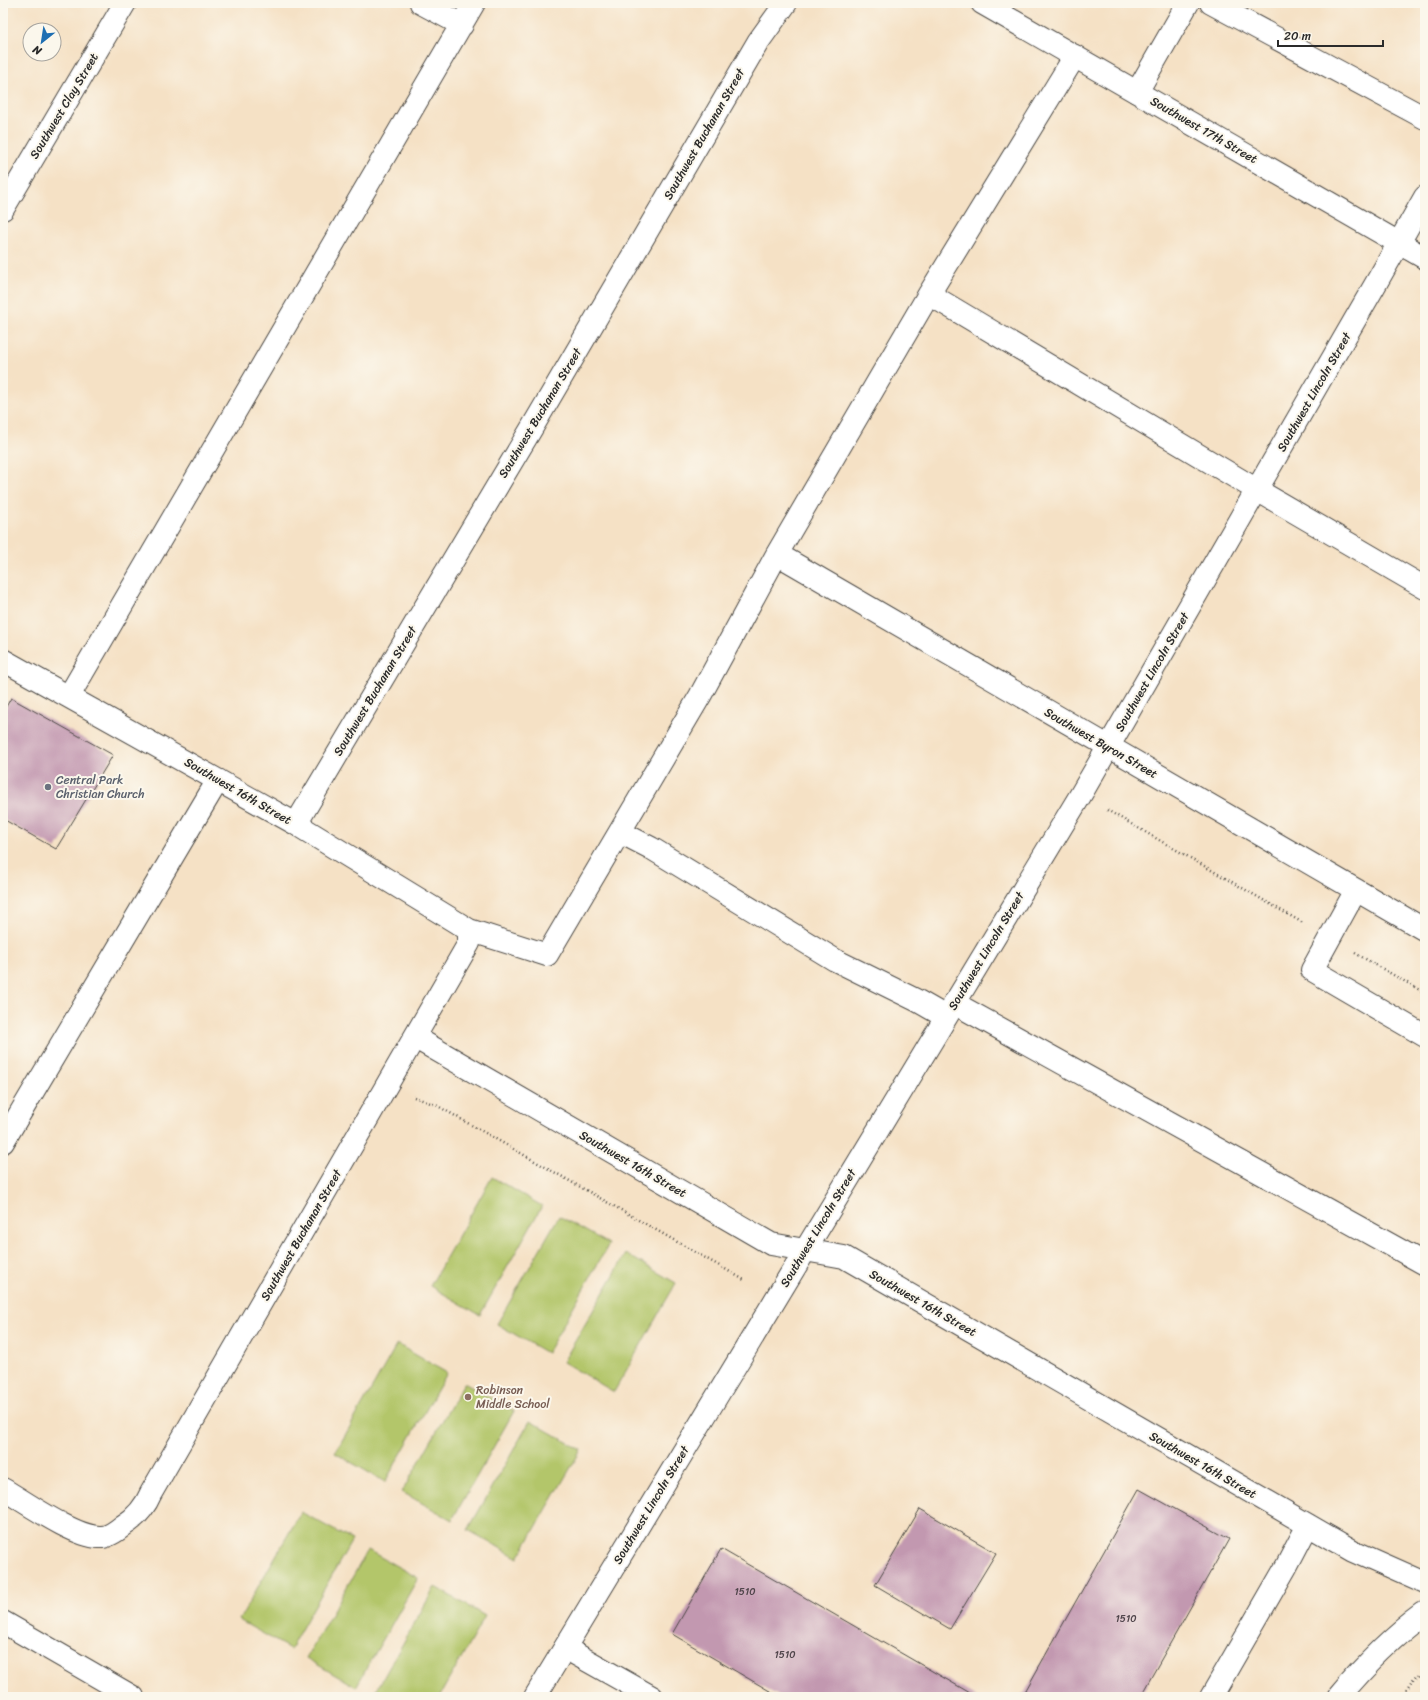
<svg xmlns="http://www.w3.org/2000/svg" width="1428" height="1700" viewBox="0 0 1428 1700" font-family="Sriracha,sans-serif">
<rect width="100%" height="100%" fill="#fbf7ec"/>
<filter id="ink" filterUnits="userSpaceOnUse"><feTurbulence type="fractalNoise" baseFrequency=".025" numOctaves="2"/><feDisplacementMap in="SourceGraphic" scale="8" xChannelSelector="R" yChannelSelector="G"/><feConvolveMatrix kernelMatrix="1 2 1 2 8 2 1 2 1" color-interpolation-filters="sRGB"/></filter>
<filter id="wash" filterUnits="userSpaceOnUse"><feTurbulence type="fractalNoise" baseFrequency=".012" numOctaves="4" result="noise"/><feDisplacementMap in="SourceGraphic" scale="16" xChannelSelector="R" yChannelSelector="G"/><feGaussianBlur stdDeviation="0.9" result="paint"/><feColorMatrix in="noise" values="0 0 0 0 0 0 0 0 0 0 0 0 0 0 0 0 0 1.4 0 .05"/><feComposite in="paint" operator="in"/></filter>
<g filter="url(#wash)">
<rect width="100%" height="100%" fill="#f5e1c5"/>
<!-- green -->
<path fill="#b3c66a" stroke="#6f784a" d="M 492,1177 L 542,1206 L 480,1315 L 430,1286 Z
M 559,1216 L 609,1244 L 547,1353 L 497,1324 Z
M 626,1254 L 676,1283 L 614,1392 L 563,1362 Z
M 397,1344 L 447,1373 L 385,1482 L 335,1453 Z
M 464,1383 L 514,1411 L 452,1520 L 402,1492 Z
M 530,1421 L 581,1450 L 518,1558 L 468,1530 Z
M 301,1512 L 352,1540 L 290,1649 L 239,1620 Z
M 368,1550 L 418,1578 L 356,1687 L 306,1658 Z
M 435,1587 L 485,1616 L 439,1697 L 375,1697 L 373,1696 Z"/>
<g id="blocks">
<!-- building -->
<path fill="#c298b0" d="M 11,698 L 113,755 L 56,849 L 3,819 L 3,712 Z
M 1139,1489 L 1229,1539 L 1140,1697 L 1022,1697 Z
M 920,1509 L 996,1553 L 950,1629 L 875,1585 Z
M 721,1549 L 977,1697 L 780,1697 L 672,1634 Z"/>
</g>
</g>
<g filter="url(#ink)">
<use href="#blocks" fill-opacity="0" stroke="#494642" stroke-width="1"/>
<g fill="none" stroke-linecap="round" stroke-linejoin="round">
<!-- minor casing -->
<g stroke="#494642" stroke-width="24">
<path id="minor" d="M 421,3 L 462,25
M 1211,3 L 1425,118
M 1137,92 L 1188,3
M 3,209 L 125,3
M 929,294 L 1257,490 L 1425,588
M 777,554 L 1425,930
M 3,660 L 296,824 L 469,930 L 547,955 L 700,696 L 777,554 L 929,294 L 1075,56
M 69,696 L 474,3
M 296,824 L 530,431 L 758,42 L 786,3
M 620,832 L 651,848 L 835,960 L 918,1001 L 946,1017
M 1356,890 L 1312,970 L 1425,1036
M 954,1003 L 1425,1264
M 416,1038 L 771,1244 L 844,1257 L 1353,1551 L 1425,1583
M 3,1142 L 218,780
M 3,1489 C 27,1503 73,1536 99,1537 C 107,1538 118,1530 124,1525 C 137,1517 145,1507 151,1493 L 469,943 L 469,930
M 3,1622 L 133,1697
M 565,1648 L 652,1697
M 535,1697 L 1080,796 L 1375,285 L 1425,197
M 1211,1697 L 1286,1567 L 1308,1525"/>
</g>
<!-- major casing -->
<g stroke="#494642" stroke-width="24">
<path id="major" d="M 982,3 L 1425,258
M 1338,1697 C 1364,1666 1392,1637 1425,1613"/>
</g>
<!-- path -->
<path stroke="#494642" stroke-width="2.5" stroke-dasharray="1 3" stroke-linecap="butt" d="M 1107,810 L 1303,923
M 1355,953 L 1425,993
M 414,1097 L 436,1105 L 746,1281
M 1401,1697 L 1411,1681 L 1425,1669"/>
<!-- minor -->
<use href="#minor" stroke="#fff" stroke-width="22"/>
<!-- major -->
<use href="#major" stroke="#fff" stroke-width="22"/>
</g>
</g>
<!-- markers -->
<circle fill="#6b7280" stroke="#fbf7ec" stroke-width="1.5" cx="48" cy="787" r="4"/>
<circle fill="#8d6e63" stroke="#fbf7ec" stroke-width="1.5" cx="468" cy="1397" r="4"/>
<g text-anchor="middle" stroke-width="4" stroke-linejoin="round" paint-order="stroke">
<!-- number labels -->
<g font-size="10" fill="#51464c">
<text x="745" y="1595">1510</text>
<text x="1126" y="1622">1510</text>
<text x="785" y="1658">1510</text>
</g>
<!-- street labels -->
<g font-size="12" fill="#2b2b2b" stroke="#fbf7ec">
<text transform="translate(64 106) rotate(-59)" y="4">Southwest Clay Street</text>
<text transform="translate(1204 130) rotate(30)" y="4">Southwest 17th Street</text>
<text transform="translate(704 134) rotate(-60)" y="4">Southwest Buchanan Street</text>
<text transform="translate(1314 392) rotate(-60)" y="4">Southwest Lincoln Street</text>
<text transform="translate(540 413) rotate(-59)" y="4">Southwest Buchanan Street</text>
<text transform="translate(1152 672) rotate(-60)" y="4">Southwest Lincoln Street</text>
<text transform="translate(375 691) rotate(-59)" y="4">Southwest Buchanan Street</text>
<text transform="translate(1101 743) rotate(30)" y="4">Southwest Byron Street</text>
<text transform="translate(238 791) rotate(30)" y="4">Southwest 16th Street</text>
<text transform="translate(986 951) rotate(-59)" y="4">Southwest Lincoln Street</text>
<text transform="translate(633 1164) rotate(30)" y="4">Southwest 16th Street</text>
<text transform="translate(818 1228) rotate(-59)" y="4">Southwest Lincoln Street</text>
<text transform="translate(301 1235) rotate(-60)" y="4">Southwest Buchanan Street</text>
<text transform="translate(923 1303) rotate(30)" y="4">Southwest 16th Street</text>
<text transform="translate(1203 1465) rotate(30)" y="4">Southwest 16th Street</text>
<text transform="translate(651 1505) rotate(-59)" y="4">Southwest Lincoln Street</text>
</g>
<!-- worship labels -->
<g font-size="12" fill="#5b616d" stroke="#fbf7ec" text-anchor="start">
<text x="56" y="784">Central Park<tspan x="56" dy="14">Christian Church</tspan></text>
</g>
<!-- education labels -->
<g font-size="12" fill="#785e54" stroke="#fbf7ec" text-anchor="start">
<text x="476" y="1394">Robinson<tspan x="476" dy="14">Middle School</tspan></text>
</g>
</g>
<!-- margin -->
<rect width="1428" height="1700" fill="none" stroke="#fbf7ec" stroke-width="16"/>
<!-- north arrow -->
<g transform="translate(42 42) rotate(210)"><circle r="19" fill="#fbf7ec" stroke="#a8a59f"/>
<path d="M0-3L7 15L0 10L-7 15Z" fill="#1f6fb2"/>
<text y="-6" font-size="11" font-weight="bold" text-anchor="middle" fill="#2b2b2b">N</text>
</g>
<!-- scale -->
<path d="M1278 40v6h105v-6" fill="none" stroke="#2b2b2b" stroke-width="2"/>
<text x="1284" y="40" font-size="12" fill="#2b2b2b" stroke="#fbf7ec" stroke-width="3" paint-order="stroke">20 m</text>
</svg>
